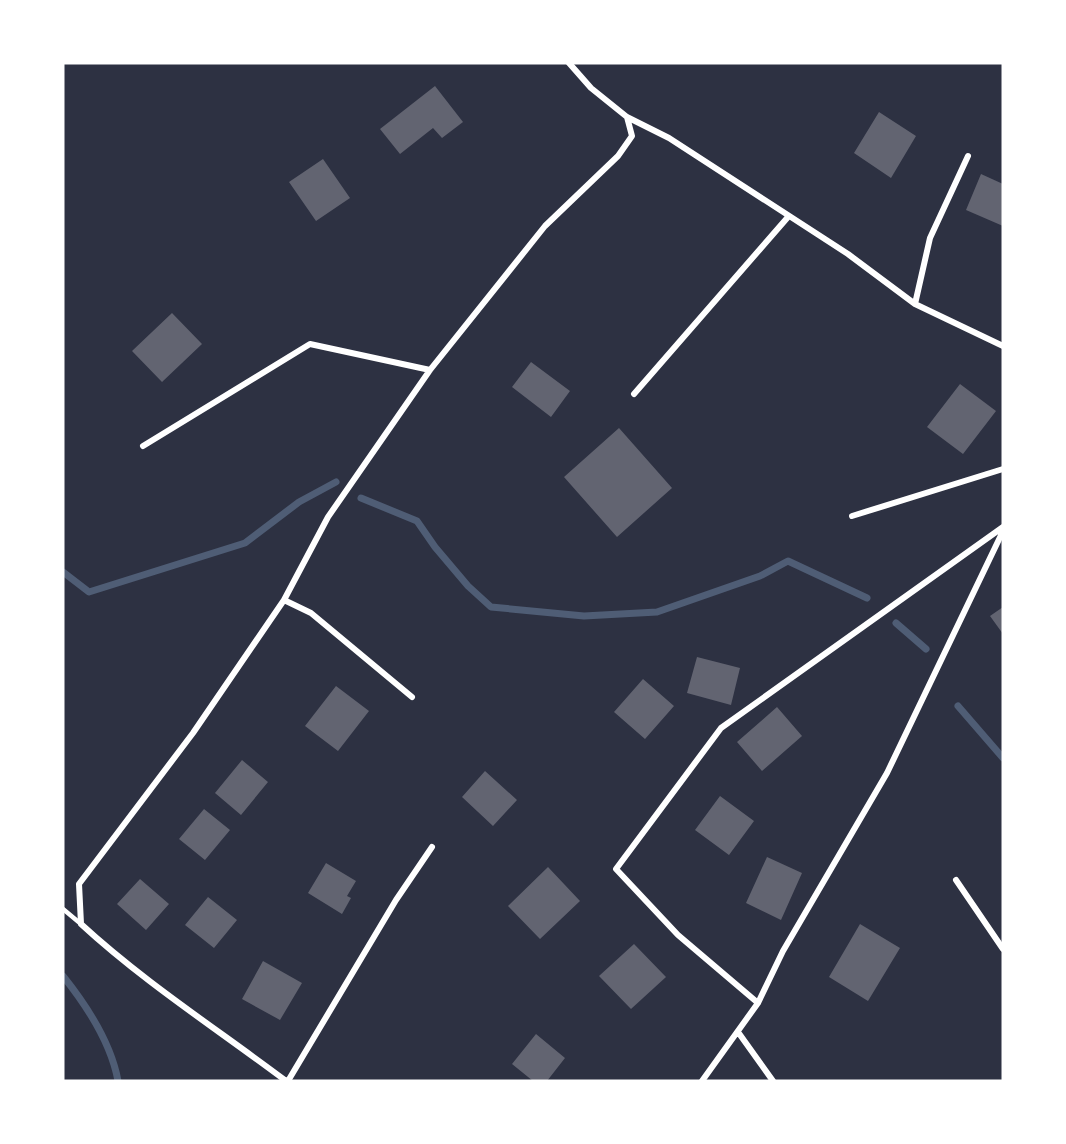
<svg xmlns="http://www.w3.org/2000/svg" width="1066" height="1144" viewBox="0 0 1066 1144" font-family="'Alegreya Sans',sans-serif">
<rect width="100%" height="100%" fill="#2d3142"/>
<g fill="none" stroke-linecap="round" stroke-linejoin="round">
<!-- stream -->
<path stroke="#4f5d75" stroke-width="7" d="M 361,498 L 417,521 L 435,547 L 468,586 L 491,607 L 584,616 L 657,612 L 760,576 L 788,561 L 867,598
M 63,572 L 89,592 L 245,543 L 299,502 L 336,482
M 896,623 L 926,649
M 958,706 L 1003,758
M 63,976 C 87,1006 111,1042 118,1081"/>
</g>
<!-- building -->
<path fill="#626471" d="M 435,86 L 463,122 L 442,138 L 433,128 L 400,154 L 380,129 Z
M 879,112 L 916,136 L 891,178 L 854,153 Z
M 323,159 L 350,198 L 316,221 L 289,182 Z
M 981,174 L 1003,184 L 1003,226 L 966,210 Z
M 172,313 L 202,344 L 162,382 L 132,351 Z
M 531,362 L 570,391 L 551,417 L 512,387 Z
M 960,384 L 996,411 L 963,454 L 927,427 Z
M 619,428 L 672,488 L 617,537 L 564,477 Z
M 1003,607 L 1003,634 L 990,616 Z
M 697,657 L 740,668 L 731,705 L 687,693 Z
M 643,679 L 674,706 L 645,739 L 614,712 Z
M 336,686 L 369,711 L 338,751 L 305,726 Z
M 777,707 L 802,736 L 762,771 L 737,742 Z
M 242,760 L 268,782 L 241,815 L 215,793 Z
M 485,771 L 517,800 L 493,826 L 462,797 Z
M 720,796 L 754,821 L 729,855 L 695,830 Z
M 204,809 L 230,830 L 205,860 L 179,839 Z
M 767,857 L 802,873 L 781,920 L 746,903 Z
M 326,863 L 356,881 L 347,896 L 351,898 L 342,914 L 308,893 Z
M 548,867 L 580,901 L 540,939 L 508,906 Z
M 140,879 L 169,904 L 146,930 L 117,904 Z
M 208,897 L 237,920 L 214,948 L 185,925 Z
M 860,924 L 900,948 L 868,1001 L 829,977 Z
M 634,944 L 666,977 L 631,1009 L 599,976 Z
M 263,961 L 302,983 L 280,1020 L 242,999 Z
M 536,1034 L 565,1058 L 547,1081 L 533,1081 L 512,1064 Z"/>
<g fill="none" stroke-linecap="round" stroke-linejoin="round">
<!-- service -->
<path stroke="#fff" stroke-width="4.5" d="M 63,909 L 81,924"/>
<!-- minor -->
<path stroke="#fff" stroke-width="6" d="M 569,63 L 591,88 L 627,117 L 669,138 L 848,254 L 915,304 L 1003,346
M 915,304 L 930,238 L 968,156
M 634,394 L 788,217
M 143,446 L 310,344 L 430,370
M 852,516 L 1003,469
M 284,600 L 328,517 L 430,370 L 545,226 L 618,156 L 632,136 L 627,117
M 956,880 L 1003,949
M 758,1003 L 678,935 L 616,869 L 721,728 L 1003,527
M 738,1032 L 773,1081
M 286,1081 C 217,1029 144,982 81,924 L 79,884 L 193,733 L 284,600 L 311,613 L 412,697
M 288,1081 L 396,900 L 432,847
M 702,1081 L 758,1003 L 783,951 L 887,773 L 1003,531"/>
</g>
<!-- border -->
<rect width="1066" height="1144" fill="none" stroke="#ffffff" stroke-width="129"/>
</svg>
